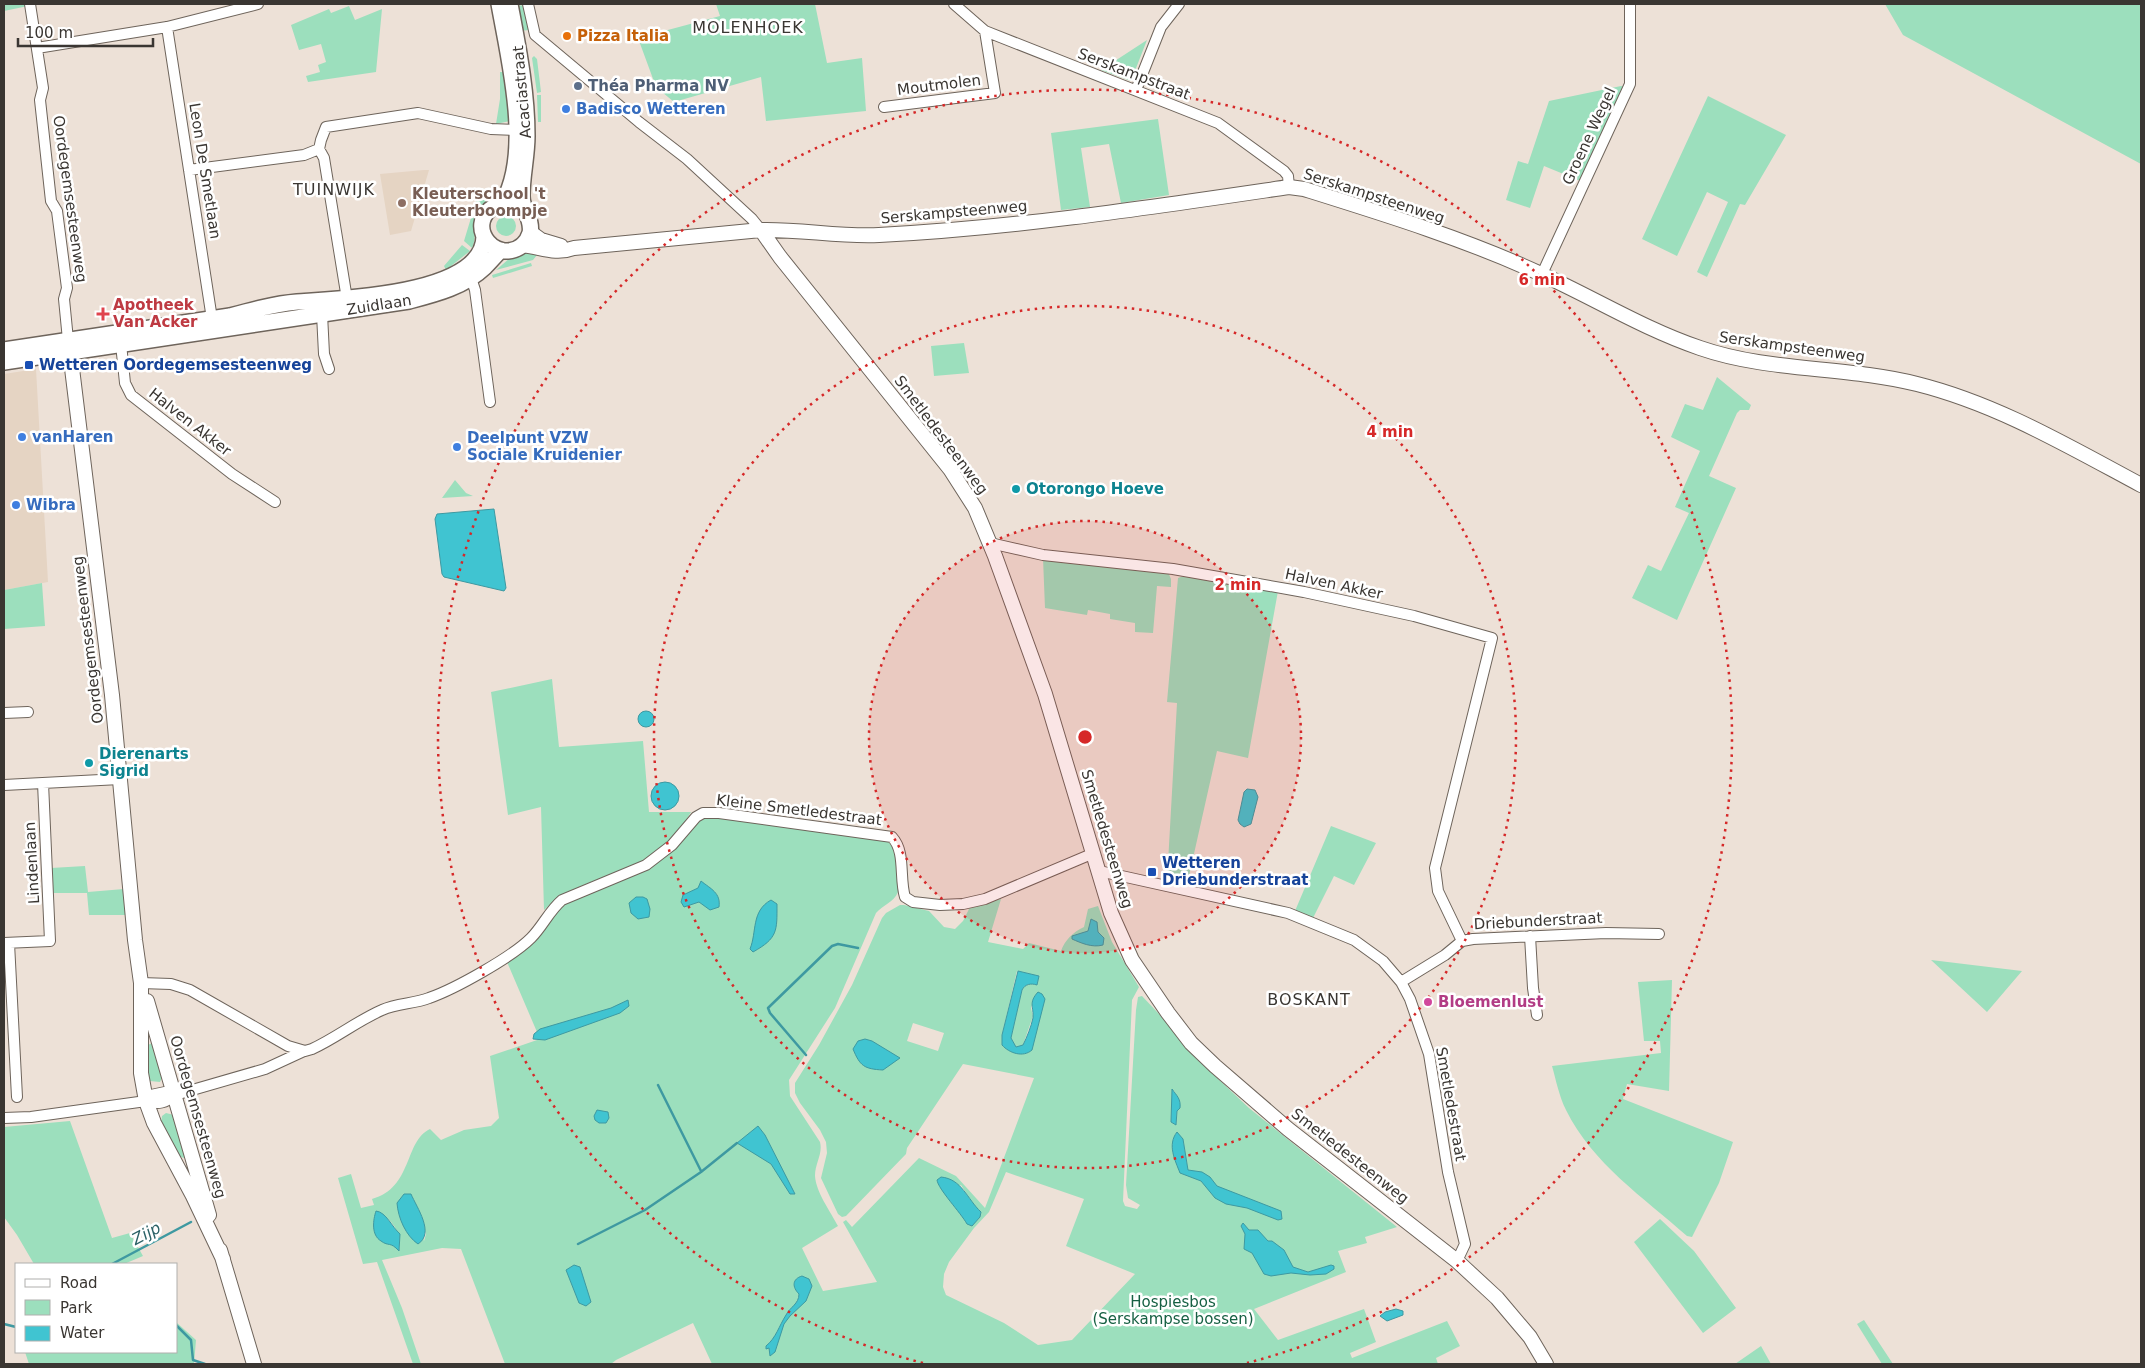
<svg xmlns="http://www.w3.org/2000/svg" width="2145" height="1368" viewBox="0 0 2145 1368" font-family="'DejaVu Sans',sans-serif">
<rect width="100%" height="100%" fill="#ede1d7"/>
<!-- built -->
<path fill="#e5d4c3" d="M 424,170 L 429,170 L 411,231 L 390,235 L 380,174 Z
M 36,369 L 48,582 L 4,590 L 4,374 Z"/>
<!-- green -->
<path fill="#9cdfbd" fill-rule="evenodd" d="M 4,4 L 27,4 L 28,6 L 4,11 Z
M 716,4 L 815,4 L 827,63 L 862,58 L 866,111 L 766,121 L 761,77 L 674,102 L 656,87 L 638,38 L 720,16 Z
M 1885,4 L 2141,4 L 2141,164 L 1903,35 Z
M 525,5 L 529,30 L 520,31 L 516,6 Z
M 349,6 L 355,20 L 382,9 L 376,72 L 308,82 L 306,76 L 320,72 L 318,65 L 326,62 L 321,44 L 299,50 L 291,25 L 329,9 L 331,13 Z
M 1147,40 L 1131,81 L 1101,70 Z
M 534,56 L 537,59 L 541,92 L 537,93 L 532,58 Z
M 500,72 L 506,72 L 510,121 L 496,124 L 500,99 Z
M 1621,86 L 1626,87 L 1583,182 L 1544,166 L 1530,208 L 1506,200 L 1518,161 L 1528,164 L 1549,101 Z
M 537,95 L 541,95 L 541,122 L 538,122 Z
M 1708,96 L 1786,135 L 1745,205 L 1740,204 L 1707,277 L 1697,272 L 1728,202 L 1707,192 L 1677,256 L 1642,239 Z
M 1158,119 L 1169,195 L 1121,203 L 1109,144 L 1081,148 L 1090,207 L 1061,210 L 1051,133 Z
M 480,188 L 498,193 C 485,202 474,210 474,228 C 475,235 475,241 472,248 L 464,241 Z
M496 226a10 10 0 1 1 20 0a10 10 0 1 1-20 0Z
M 462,245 L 470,251 L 446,270 L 444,266 Z
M 522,251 L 537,255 L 533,260 L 496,270 L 517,252 Z
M 531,263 L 532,266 L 493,278 L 492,275 Z
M 964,343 L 969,373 L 934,376 L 931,346 Z
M 1717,377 L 1751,405 L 1749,410 L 1740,410 L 1737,413 L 1709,476 L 1736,488 L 1677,620 L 1632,598 L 1648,565 L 1661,571 L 1689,513 L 1675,507 L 1700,451 L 1671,437 L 1685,404 L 1703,410 Z
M 455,480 L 466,493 L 473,496 L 442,498 Z
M 1043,558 L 1168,572 L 1171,579 L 1171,587 L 1157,586 L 1153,633 L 1135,632 L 1135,623 L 1110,619 L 1110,614 L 1088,610 L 1087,615 L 1045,608 Z
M 1186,575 L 1278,591 L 1248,758 L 1217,751 L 1187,885 L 1167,881 L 1177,703 L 1167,702 L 1178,578 Z
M 42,583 L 45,626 L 4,629 L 4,590 Z
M 552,679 L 559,747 L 643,741 L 649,812 L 691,812 C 686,820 682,829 677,835 C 643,877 581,873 544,910 L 541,807 L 508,815 L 491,692 Z
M 710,817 L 888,841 L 895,851 L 898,892 C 894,902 883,905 876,913 L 835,1008 L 789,1080 L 790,1096 L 820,1142 C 823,1154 815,1163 815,1176 C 816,1192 830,1211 838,1226 L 802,1248 L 823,1291 L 877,1282 L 843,1222 L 846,1220 L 852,1227 L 919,1158 L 956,1176 L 985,1208 L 1034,1078 L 963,1064 L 907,1148 L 906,1154 L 846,1216 L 842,1217 L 838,1214 L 821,1178 L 827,1153 L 826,1142 L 820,1130 L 800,1103 L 795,1093 L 795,1083 L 819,1045 L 852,985 L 882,918 L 886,913 L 900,905 L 904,905 L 929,911 L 944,927 L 955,929 L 963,921 L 970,907 L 1001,899 L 988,942 L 1023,949 L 1029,943 L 1061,951 C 1065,940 1073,932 1084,927 L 1088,909 L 1098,906 L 1112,942 L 1139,987 L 1132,1000 L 1123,1201 L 1125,1206 L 1137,1209 L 1140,1205 L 1128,1198 L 1126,1185 L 1136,1010 L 1138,997 L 1142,996 L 1159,1014 L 1197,1059 L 1249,1108 L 1397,1227 L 1365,1237 L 1367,1243 L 1338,1251 L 1346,1272 L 1254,1309 L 1278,1340 L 1364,1309 L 1376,1342 L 1350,1353 L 1352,1358 L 1447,1321 L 1460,1346 L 1436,1358 L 1438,1364 L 712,1364 L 693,1323 L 616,1360 L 611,1364 L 505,1364 L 461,1249 L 442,1248 L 382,1260 L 402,1308 L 421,1364 L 413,1364 L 377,1262 L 363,1264 L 338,1178 L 351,1174 L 361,1208 L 374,1205 L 372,1199 C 413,1188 404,1141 430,1129 L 441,1140 L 464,1130 L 491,1126 L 499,1118 L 490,1056 L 540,1039 L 507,962 L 566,902 L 629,876 L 700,819 ZM 1017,971 L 1039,976 L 1037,985 C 1031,983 1025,984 1022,990 L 1011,1038 L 1016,1047 L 1023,1045 L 1033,1016 L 1031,1008 L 1035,996 L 1032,1050 L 1002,1045 L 1002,1035 ZM 913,1023 L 944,1033 L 938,1051 L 907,1041 ZM 1172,1090 L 1175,1092 L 1177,1111 L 1176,1125 L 1171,1122 ZM 1183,1139 L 1188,1170 L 1180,1173 L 1172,1150 ZM 1006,1172 L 1084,1199 L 1066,1246 L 1135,1274 L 1072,1340 L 1038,1345 L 1004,1323 L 946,1295 L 943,1287 L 944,1274 L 949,1262 L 974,1228 L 989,1212 ZM 961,1185 L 974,1206 L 981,1212 L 980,1217 L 976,1221 L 958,1210 L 946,1196 ZM 411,1194 L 420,1214 L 426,1234 L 424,1241 ZM 380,1213 C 393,1221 403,1235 399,1250 C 385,1236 380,1249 373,1223 Z
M 1331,826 L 1376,843 L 1354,885 L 1334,876 L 1313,918 L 1295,911 Z
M 85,866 L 88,892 L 124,889 L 127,915 L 89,915 L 87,893 L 53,893 L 51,868 Z
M 1931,960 L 2022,971 L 1987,1012 Z
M 1672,980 L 1669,1091 L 1627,1084 L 1623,1099 L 1733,1142 L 1719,1183 L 1692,1237 L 1687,1236 C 1644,1198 1592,1163 1566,1110 C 1559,1096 1556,1080 1552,1066 L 1661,1053 L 1660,1041 L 1644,1041 L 1638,982 Z
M 152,1043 L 155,1044 L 164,1073 L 160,1082 L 150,1081 L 148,1077 L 148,1045 Z
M 166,1113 L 174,1115 L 186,1156 L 184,1158 L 179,1156 L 161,1123 L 162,1116 Z
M 70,1121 L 112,1238 L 130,1233 L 143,1256 L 124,1264 L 34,1264 L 17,1235 L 4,1217 L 4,1127 Z
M 1660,1219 L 1694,1251 L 1736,1308 L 1703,1333 L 1634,1242 Z
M 1864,1320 L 1893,1364 L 1882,1364 L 1857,1324 Z
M 176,1322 L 196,1340 L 194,1364 L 29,1364 L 25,1352 L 176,1352 Z
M 1761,1346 L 1771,1364 L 1735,1364 Z"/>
<!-- water -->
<path fill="#40c4d1" stroke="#3e99a1" d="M 494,509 L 506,588 L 504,591 L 444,577 L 442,574 L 435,519 L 437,514 Z
M638 719a8 8 0 1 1 16 0a8 8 0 1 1-16 0Z
M651 796a14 14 0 1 1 28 0a14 14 0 1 1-28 0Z
M 1247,789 L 1255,790 L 1258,797 L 1251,824 L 1244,827 L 1240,824 L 1238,820 L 1244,792 Z
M 701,881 C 711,889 721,893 719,907 L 710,910 L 699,902 L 684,907 L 681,902 L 683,895 L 698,888 Z
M 636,897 L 643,897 L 647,899 L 650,909 L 649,917 L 638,919 L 631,913 L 629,903 Z
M 771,900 L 777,904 C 777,931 778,938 753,952 L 750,949 C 757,932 751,911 771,900 Z
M 1091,919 L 1097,922 L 1098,932 L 1104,938 L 1103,945 C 1092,948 1081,943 1072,939 L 1072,936 L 1088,931 Z
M 1018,971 L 1039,976 L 1037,985 C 1031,983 1025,984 1022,990 L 1011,1038 L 1016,1047 L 1023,1045 C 1027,1037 1031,1027 1033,1018 C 1034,1007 1028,1003 1038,992 L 1042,994 L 1045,999 L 1032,1050 C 1023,1058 1009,1053 1002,1045 L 1002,1035 Z
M 628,1000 L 629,1006 L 620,1013 L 545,1040 L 533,1039 L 534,1034 L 540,1029 L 611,1008 Z
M 865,1039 L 872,1041 L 900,1058 L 883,1070 C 864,1069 860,1066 853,1049 L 858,1041 Z
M 1172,1089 C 1177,1096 1181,1099 1180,1108 L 1177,1111 L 1176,1125 L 1171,1122 Z
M 597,1110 L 608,1112 L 609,1118 L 606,1123 L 599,1123 L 595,1120 L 594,1116 Z
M 758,1126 L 765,1135 L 795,1194 L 790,1194 L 771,1164 L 737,1143 Z
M 1177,1132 L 1183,1139 L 1188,1170 L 1202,1172 L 1210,1177 L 1217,1186 L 1281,1211 L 1282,1219 L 1278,1220 L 1247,1208 L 1226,1204 L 1215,1198 L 1201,1181 L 1180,1173 C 1175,1160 1167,1145 1177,1132 Z
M 941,1177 C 962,1179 967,1199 981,1212 L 980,1217 L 972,1226 L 967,1224 C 961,1213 938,1189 937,1180 Z
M 404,1194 L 411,1194 C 417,1208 435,1233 418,1244 C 406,1236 398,1218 397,1203 Z
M 376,1211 C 386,1212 392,1227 400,1234 L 399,1251 C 390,1241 389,1247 381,1241 C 371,1235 373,1220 376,1211 Z
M 1243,1223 L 1249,1230 L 1258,1230 L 1268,1241 L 1272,1241 L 1284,1250 L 1293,1267 L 1308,1272 L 1331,1265 L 1334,1266 L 1334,1269 L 1326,1274 L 1310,1275 L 1291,1273 L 1271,1276 L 1264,1274 L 1252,1253 L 1244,1249 L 1245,1234 L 1241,1226 Z
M 574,1265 L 580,1267 L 591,1302 L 586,1306 L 579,1303 L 566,1270 Z
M 802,1276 L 809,1279 L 812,1286 L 806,1301 L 790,1316 L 784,1324 L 775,1352 L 770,1356 L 769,1348 L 766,1349 L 766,1346 C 776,1338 779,1326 786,1315 C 790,1307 799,1304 799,1294 C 792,1287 792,1279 802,1276 Z
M 1396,1309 L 1403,1311 L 1403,1315 L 1387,1321 L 1380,1316 L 1385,1312 Z"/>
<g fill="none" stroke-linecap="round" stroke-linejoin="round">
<!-- stream -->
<path stroke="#3e99a1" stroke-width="2.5" d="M 806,1055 L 770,1013 L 768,1008 L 832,946 L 838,944 L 858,948
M 658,1085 L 701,1171
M 578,1244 L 645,1210 L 701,1172 L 737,1143
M 112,1264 L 191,1222
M 4,1324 L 16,1327
M 176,1325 L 191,1340 L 193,1360 L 205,1364"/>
<!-- minor casing -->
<g stroke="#6e645b" stroke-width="12">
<path id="minor" d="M 30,4 L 43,88 L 40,100 L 51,201 L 57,211 L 67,288 L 64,299 L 68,340
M 528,4 L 535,35 L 639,122 L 687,159 L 752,219 L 761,230
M 954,4 L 985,31 L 1218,123 L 1284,171 L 1288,176 L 1289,187
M 167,27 L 212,319
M 37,48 L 167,27 L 258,4
M 1136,90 L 1161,27 L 1179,4
M 884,107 L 995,93 L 985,31
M 319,149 L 324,158 L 347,299
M 189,170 L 304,155 L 319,149 L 321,140 L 326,127 L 418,113 L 491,129 L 516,130
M 1542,274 L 1630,84 L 1630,4
M 471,278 L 475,290 L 490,402
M 322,314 L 324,354 L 329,369
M 121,344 L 125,383 L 131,395 L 232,474 L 275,502
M 990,543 L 1043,555 L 1173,569 L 1304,592 L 1414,616 L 1492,638 L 1435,868 L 1438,891 L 1462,941
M 4,713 L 28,712
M 4,785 L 120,779
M 1099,871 L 1288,913 L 1354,940 L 1383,961 L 1401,982 L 1410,999 L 1429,1054 L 1448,1172 L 1465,1244 L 1457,1261
M 1530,936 L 1533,988 L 1537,1015
M 4,943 L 50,941 L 43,783
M 9,943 L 17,1097
M 1401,982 L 1445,955 L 1462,941 L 1473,939 L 1606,933 L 1659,934
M 141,983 L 171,984 L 190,990 L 288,1046 L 305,1051 L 312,1049 C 336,1038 357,1021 382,1010 C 397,1003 414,1004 429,998 C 455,989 512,957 531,938 C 543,926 549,911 562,900 L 646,865 L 672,845 L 696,817 L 703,813 L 719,813 L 892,837 C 906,852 899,878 905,897 L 913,902 L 940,905 L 963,904 L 985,899 L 1094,853
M 146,1101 L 151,1095 L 165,1092 L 175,1095
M 4,1118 L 31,1117 L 146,1101 C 158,1105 166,1103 175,1095 L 265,1069 L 304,1051"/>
</g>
<!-- tertiary casing -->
<g stroke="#6e645b" stroke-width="16">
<path id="tertiary" d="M 761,230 L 780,257 L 950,469 L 975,508 L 995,556 L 1045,694 L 1111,913 L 1132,960 L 1168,1013 L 1191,1043 L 1215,1066 L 1288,1129 L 1457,1261 L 1497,1298 L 1530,1337 L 1546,1364
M 530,232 L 541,240 L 561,246
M 522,245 C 541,247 555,255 574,248 L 761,230 C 801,229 839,237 879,235 C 1016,228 1153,207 1289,187 L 1304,189 C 1384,214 1465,239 1541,274 C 1594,298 1644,329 1700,348 C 1769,372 1846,366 1917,384 C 1997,404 2068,446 2141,485
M 70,352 L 112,695 L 135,940 L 141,983 L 141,1073 L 146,1101 L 154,1123 L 193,1196 L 223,1259
M 147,1001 L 209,1215
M 220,1250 L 254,1364"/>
</g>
<!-- secondary casing -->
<g stroke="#6e645b" stroke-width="18">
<path id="secondary" d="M 499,4 C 509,60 532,151 503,202
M 510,4 C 518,47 527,91 527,136 C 527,156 522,176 522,196 C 522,210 533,219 530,233 C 527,243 519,250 508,251 C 500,251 493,248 488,242 C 468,218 500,190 525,211
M 4,350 L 230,316 C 252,310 274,304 297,302 C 339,299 484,295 484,236
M 4,362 L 409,301 C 436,294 464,287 485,267 C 490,262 495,256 501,250"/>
</g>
<!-- minor -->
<use href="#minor" stroke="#fff" stroke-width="10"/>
<!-- tertiary -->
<use href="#tertiary" stroke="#fff" stroke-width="14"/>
<!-- secondary -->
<use href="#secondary" stroke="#fff" stroke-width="15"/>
</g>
<!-- distance rings -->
<circle cx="1085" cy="737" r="216" fill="#d62828" fill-opacity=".12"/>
<g fill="none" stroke="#d62828" stroke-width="2.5" stroke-dasharray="2.5 5">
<circle cx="1085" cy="737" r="216"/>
<circle cx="1085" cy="737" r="431"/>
<path d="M923 1363A647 647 0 1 1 1247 1363"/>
</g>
<!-- markers -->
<circle fill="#e8710a" stroke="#fff" stroke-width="2" cx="567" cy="36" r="5"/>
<circle fill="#5c6f8a" stroke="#fff" stroke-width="2" cx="578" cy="86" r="5"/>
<g fill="#3f7fe0" stroke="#fff" stroke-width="2">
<circle cx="566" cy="109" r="5"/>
<circle cx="22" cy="437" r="5"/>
<circle cx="457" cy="447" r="5"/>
<circle cx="16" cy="505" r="5"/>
</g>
<circle fill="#8d6e63" stroke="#fff" stroke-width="2" cx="402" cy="203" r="5"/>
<path fill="#e0444e" stroke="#fff" stroke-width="2" d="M100.5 306.5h5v5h5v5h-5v5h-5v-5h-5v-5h5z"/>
<g fill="#1a4fb4" stroke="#fff" stroke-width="2">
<rect x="24" y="360" width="10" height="10" rx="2.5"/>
<rect x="1147" y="867" width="10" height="10" rx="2.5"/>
</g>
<g fill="#0f9aa8" stroke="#fff" stroke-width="2">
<circle cx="1016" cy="489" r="5"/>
<circle cx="89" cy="763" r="5"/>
</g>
<circle fill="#d1479c" stroke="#fff" stroke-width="2" cx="1428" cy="1002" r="5"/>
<g text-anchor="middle" stroke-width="5" stroke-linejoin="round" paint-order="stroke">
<!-- food labels -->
<g font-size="15" font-weight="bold" fill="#c56008" stroke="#fff" text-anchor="start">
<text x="577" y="41">Pizza Italia</text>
</g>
<!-- street labels -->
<g font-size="15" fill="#3a3632" stroke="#fff">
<text transform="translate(1134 74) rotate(21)" y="5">Serskampstraat</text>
<text transform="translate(939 85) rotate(-7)" y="5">Moutmolen</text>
<text transform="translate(522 92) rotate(-95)" y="5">Acaciastraat</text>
<text transform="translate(1589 136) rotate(-65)" y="5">Groene Wegel</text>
<text transform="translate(205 171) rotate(81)" y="5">Leon De Smetlaan</text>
<text transform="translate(1374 196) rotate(18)" y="5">Serskampsteenweg</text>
<text transform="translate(70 199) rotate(82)" y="5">Oordegemsesteenweg</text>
<text transform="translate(954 212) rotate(-5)" y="5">Serskampsteenweg</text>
<text transform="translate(379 305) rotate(-9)" y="5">Zuidlaan</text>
<text transform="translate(1792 347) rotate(8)" y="5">Serskampsteenweg</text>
<text transform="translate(190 422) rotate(38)" y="5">Halven Akker</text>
<text transform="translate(941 435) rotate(53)" y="5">Smetledesteenweg</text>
<text transform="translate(1334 584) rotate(12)" y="5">Halven Akker</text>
<text transform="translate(88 640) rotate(-97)" y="5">Oordegemsesteenweg</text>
<text transform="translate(799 810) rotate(7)" y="5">Kleine Smetledestraat</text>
<text transform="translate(1107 839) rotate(73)" y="5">Smetledesteenweg</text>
<text transform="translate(32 863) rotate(-93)" y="5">Lindenlaan</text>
<text transform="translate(1538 921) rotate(-3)" y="5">Driebunderstraat</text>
<text transform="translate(1451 1104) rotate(80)" y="5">Smetledestraat</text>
<text transform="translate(198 1117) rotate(74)" y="5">Oordegemsesteenweg</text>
<text transform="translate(1350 1156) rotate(38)" y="5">Smetledesteenweg</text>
</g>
<!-- service labels -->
<g font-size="15" font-weight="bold" fill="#4e5e75" stroke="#fff" text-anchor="start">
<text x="588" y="91">Théa Pharma NV</text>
</g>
<!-- shop labels -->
<g font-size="15" font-weight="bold" fill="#366cbe" stroke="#fff" text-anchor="start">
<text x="576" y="114">Badisco Wetteren</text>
<text x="32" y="442">vanHaren</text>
<text x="467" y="443">Deelpunt VZW<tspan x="467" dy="17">Sociale Kruidenier</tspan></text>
<text x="26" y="510">Wibra</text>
</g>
<!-- education labels -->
<g font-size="15" font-weight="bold" fill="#785e54" stroke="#fff" text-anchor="start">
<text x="412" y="199">Kleuterschool 't<tspan x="412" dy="17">Kleuterboompje</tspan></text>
</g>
<!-- health labels -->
<g font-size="15" font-weight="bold" fill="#be3a42" stroke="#fff" text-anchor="start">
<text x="113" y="310">Apotheek<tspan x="113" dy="17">Van Acker</tspan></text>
</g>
<!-- transit labels -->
<g font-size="15" font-weight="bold" fill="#164399" stroke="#fff" text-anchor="start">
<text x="39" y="370">Wetteren Oordegemsesteenweg</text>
<text x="1162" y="868">Wetteren<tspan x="1162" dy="17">Driebunderstraat</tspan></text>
</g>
<!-- culture labels -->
<g font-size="15" font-weight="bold" fill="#0d838f" stroke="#fff" text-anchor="start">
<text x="1026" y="494">Otorongo Hoeve</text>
<text x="99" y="759">Dierenarts<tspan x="99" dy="17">Sigrid</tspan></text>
</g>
<!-- hotel labels -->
<g font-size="15" font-weight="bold" fill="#b23c85" stroke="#fff" text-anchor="start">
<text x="1438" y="1007">Bloemenlust</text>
</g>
<!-- park labels -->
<g font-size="15" fill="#166043" stroke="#fff">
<text x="1173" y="1307">Hospiesbos<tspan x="1173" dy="17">(Serskampse bossen)</tspan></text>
</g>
<!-- neighbourhood labels -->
<g font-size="16" letter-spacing="1" fill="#3a3632" stroke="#fff">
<text x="748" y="33">MOLENHOEK</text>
<text x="334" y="195">TUINWIJK</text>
<text x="1309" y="1005">BOSKANT</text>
</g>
<!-- water labels -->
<g font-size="16" font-style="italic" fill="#2b6166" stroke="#fff">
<text transform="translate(146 1233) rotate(-28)" y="6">Zijp</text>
</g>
</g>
<circle cx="1085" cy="737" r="8" fill="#d62828" stroke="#fff" stroke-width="2.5"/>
<g font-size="15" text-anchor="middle" font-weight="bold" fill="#d62828" stroke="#fff" stroke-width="5" stroke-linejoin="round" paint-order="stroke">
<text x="1542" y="285">6 min</text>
<text x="1390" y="437">4 min</text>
<text x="1238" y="590">2 min</text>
</g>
<!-- border -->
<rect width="2145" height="1368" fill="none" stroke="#3a3632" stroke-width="10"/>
<!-- legend -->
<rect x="15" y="1263" width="162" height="90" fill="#ffffff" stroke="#b0afad"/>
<rect x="25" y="1279" width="25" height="8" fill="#ffffff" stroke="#b0afad"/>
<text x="60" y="1288" font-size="15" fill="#3a3632">Road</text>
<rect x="25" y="1300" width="25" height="15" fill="#9cdfbd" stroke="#b0afad"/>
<text x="60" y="1313" font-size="15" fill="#3a3632">Park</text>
<rect x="25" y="1326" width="25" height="15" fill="#40c4d1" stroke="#b0afad"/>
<text x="60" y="1338" font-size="15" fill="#3a3632">Water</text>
<!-- scale -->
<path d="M18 38v8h135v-8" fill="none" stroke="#3a3632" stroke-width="2.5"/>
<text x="25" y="38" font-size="15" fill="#3a3632" stroke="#ffffff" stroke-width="4" paint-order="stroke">100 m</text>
</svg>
